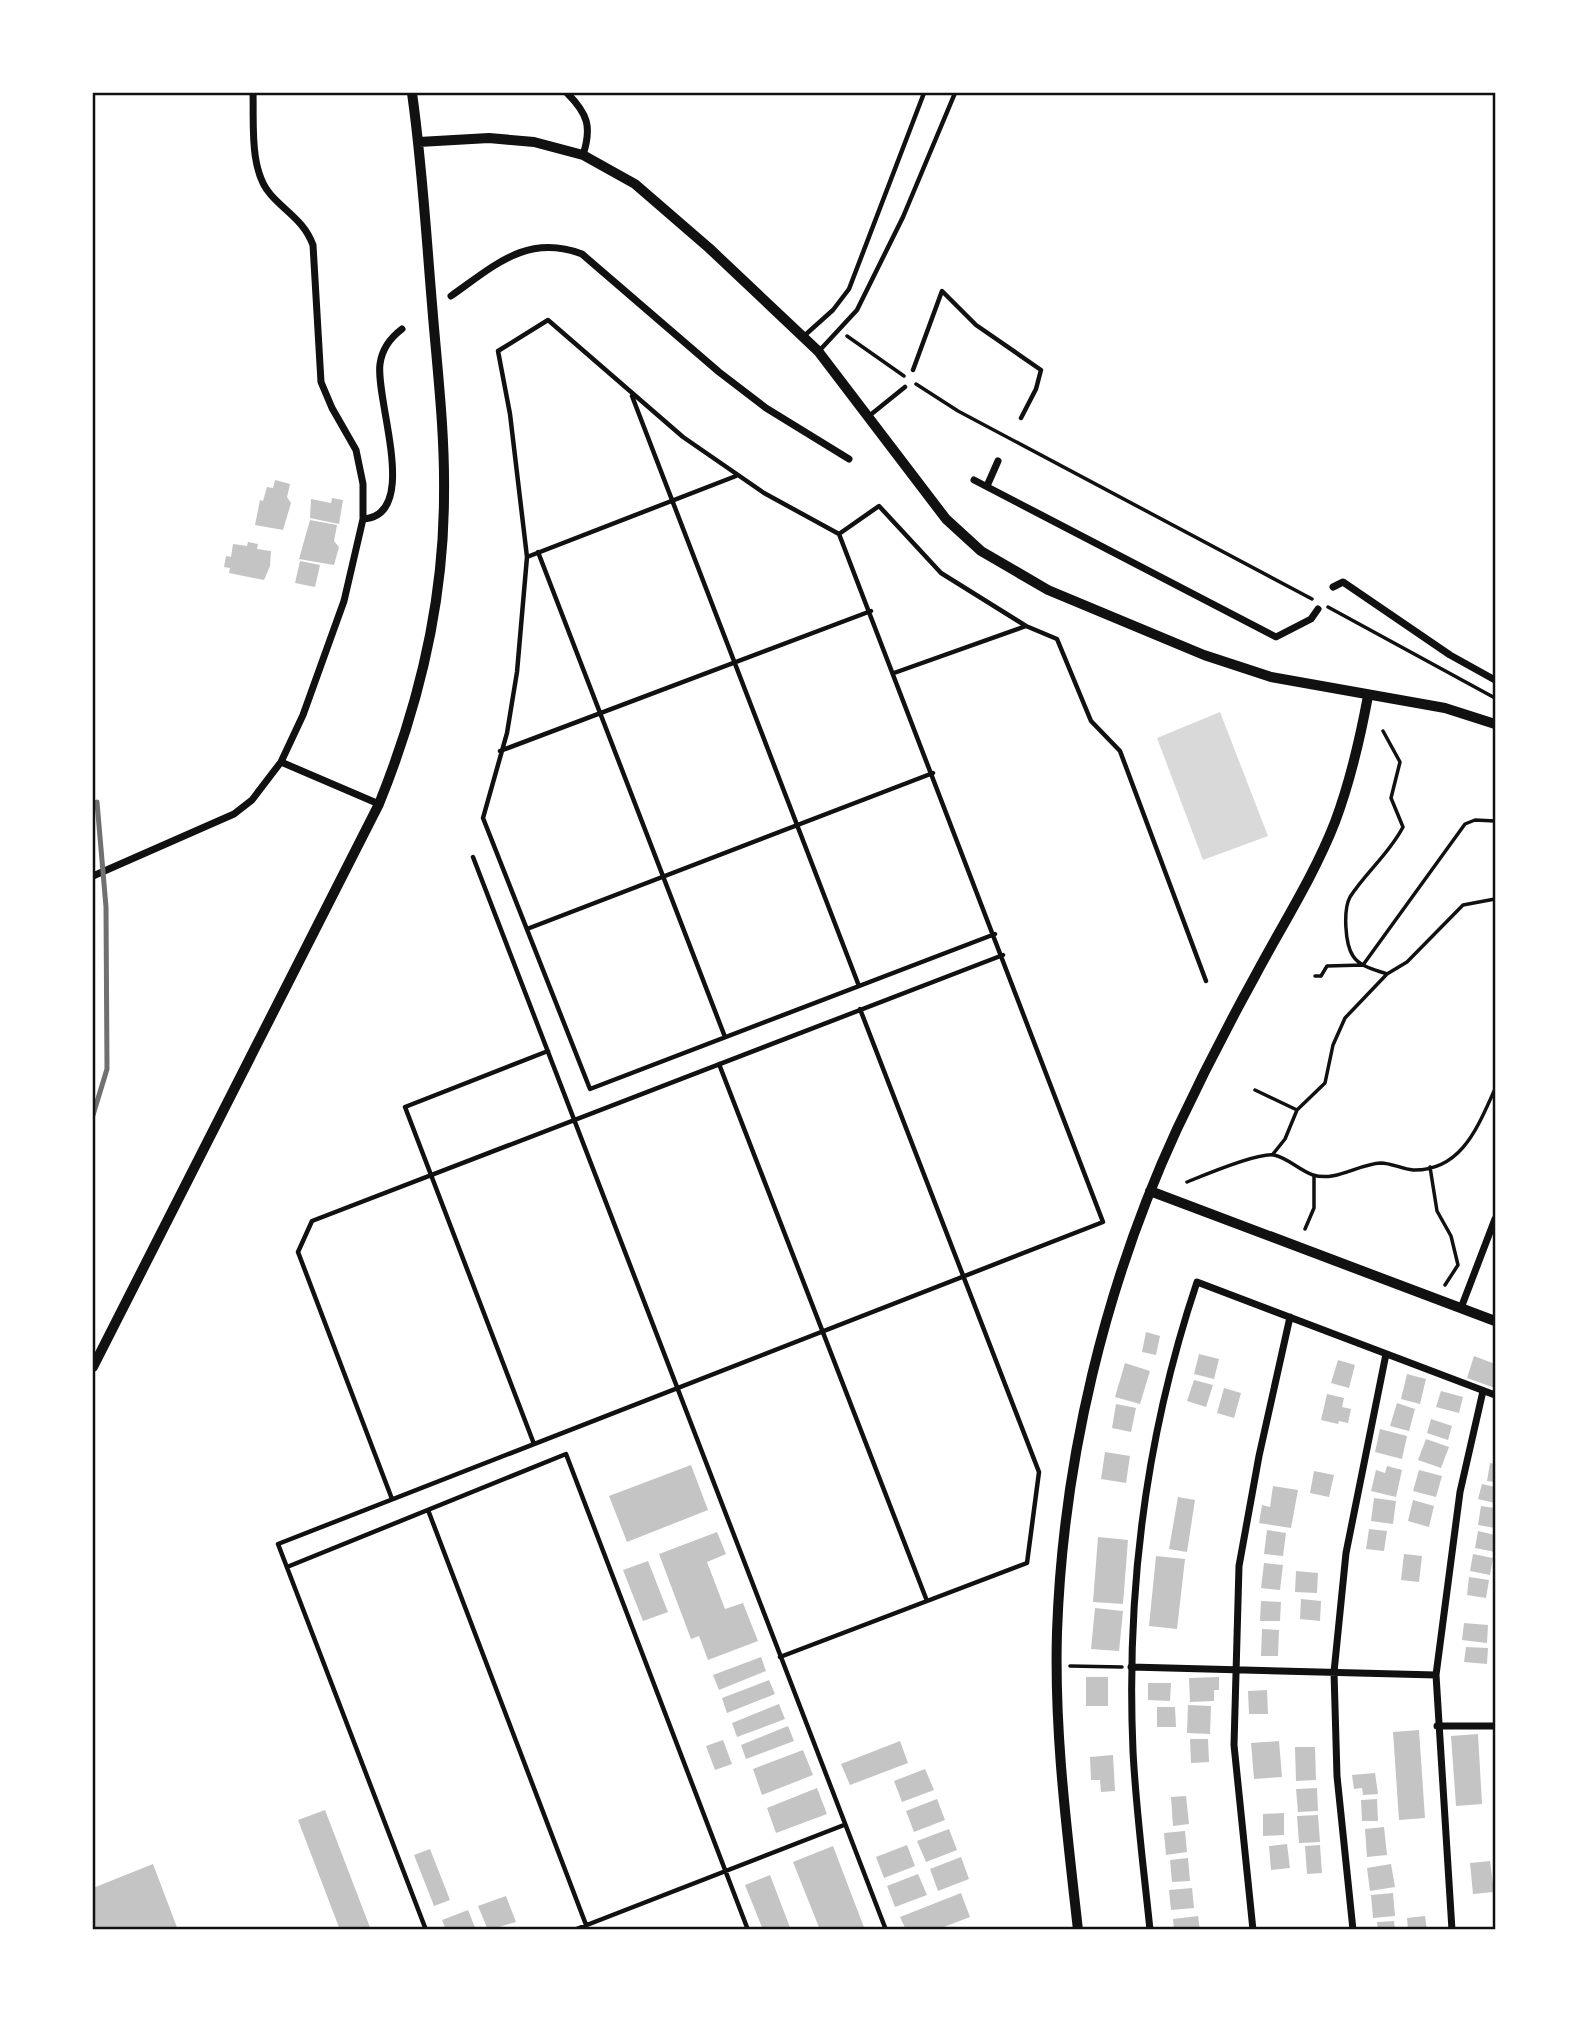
<svg xmlns="http://www.w3.org/2000/svg" width="1588" height="2023" viewBox="0 0 1588 2023" font-family="'PT Serif',serif">
<rect width="100%" height="100%" fill="#fff"/>
<!-- water -->
<path fill="#d9d9d9" d="M 1220,712 L 1268,836 L 1203,860 L 1157,738 Z"/>
<!-- building -->
<path fill="#c4c4c4" d="M 275,480 L 290,484 L 287,497 L 291,503 L 283,530 L 255,525 L 260,500 L 263,501 L 267,487 L 273,488 Z
M 332,498 L 343,500 L 339,524 L 310,518 L 311,499 L 331,503 Z
M 310,520 L 337,525 L 334,541 L 339,547 L 334,565 L 299,559 Z
M 248,542 L 258,544 L 257,549 L 271,551 L 270,566 L 264,580 L 229,573 L 230,568 L 224,567 L 226,556 L 231,557 L 233,544 L 247,546 Z
M 300,561 L 320,565 L 315,587 L 295,583 Z
M 1146,1332 L 1160,1336 L 1156,1355 L 1142,1352 Z
M 1199,1354 L 1219,1359 L 1214,1379 L 1194,1374 Z
M 1474,1356 L 1495,1364 L 1495,1388 L 1467,1378 Z
M 1338,1360 L 1355,1365 L 1349,1388 L 1331,1383 Z
M 1125,1363 L 1150,1371 L 1140,1404 L 1115,1397 Z
M 1407,1374 L 1426,1379 L 1420,1404 L 1401,1399 Z
M 1194,1380 L 1213,1385 L 1206,1407 L 1187,1401 Z
M 1224,1388 L 1241,1393 L 1234,1418 L 1217,1413 Z
M 1441,1391 L 1463,1397 L 1459,1413 L 1436,1407 Z
M 1327,1394 L 1344,1398 L 1342,1407 L 1351,1409 L 1348,1423 L 1339,1421 L 1338,1424 L 1321,1420 Z
M 1397,1403 L 1415,1409 L 1409,1431 L 1390,1426 Z
M 1116,1404 L 1136,1408 L 1131,1432 L 1112,1428 Z
M 1431,1419 L 1452,1426 L 1448,1440 L 1427,1433 Z
M 1380,1429 L 1407,1436 L 1402,1459 L 1375,1452 Z
M 1426,1439 L 1449,1447 L 1441,1468 L 1418,1460 Z
M 1105,1452 L 1130,1456 L 1126,1483 L 1101,1479 Z
M 1490,1463 L 1495,1464 L 1495,1482 L 1487,1481 Z
M 691,1465 L 708,1510 L 627,1542 L 609,1496 Z
M 1387,1466 L 1402,1470 L 1396,1497 L 1371,1491 L 1376,1470 L 1385,1473 Z
M 1419,1470 L 1442,1476 L 1436,1497 L 1413,1491 Z
M 1314,1471 L 1334,1475 L 1329,1497 L 1310,1493 Z
M 1482,1484 L 1495,1487 L 1495,1503 L 1478,1499 Z
M 1273,1486 L 1298,1490 L 1291,1528 L 1259,1523 L 1262,1505 L 1270,1507 Z
M 1178,1497 L 1195,1500 L 1187,1552 L 1169,1549 Z
M 1374,1498 L 1396,1501 L 1393,1524 L 1371,1521 Z
M 1413,1500 L 1434,1506 L 1429,1527 L 1408,1521 Z
M 1481,1506 L 1495,1508 L 1495,1528 L 1478,1525 Z
M 1369,1529 L 1387,1531 L 1384,1551 L 1366,1549 Z
M 1267,1530 L 1286,1533 L 1283,1556 L 1264,1554 Z
M 1478,1531 L 1495,1535 L 1495,1552 L 1475,1548 Z
M 717,1532 L 726,1554 L 707,1562 L 725,1609 L 743,1603 L 758,1641 L 708,1660 L 699,1636 L 691,1639 L 659,1554 Z
M 1098,1537 L 1128,1540 L 1123,1604 L 1093,1602 Z
M 1404,1554 L 1422,1556 L 1419,1582 L 1401,1580 Z
M 1473,1554 L 1493,1558 L 1490,1575 L 1470,1571 Z
M 1156,1556 L 1185,1559 L 1177,1629 L 1149,1626 Z
M 648,1561 L 668,1612 L 643,1621 L 623,1570 Z
M 1264,1563 L 1283,1565 L 1280,1590 L 1261,1588 Z
M 1296,1571 L 1318,1573 L 1317,1593 L 1295,1592 Z
M 1469,1577 L 1489,1580 L 1486,1598 L 1467,1595 Z
M 1301,1599 L 1321,1601 L 1320,1621 L 1300,1619 Z
M 1261,1601 L 1281,1602 L 1280,1621 L 1260,1621 Z
M 1095,1608 L 1123,1611 L 1119,1651 L 1091,1649 Z
M 1464,1623 L 1488,1625 L 1487,1643 L 1462,1640 Z
M 1262,1629 L 1279,1630 L 1278,1656 L 1261,1656 Z
M 1466,1647 L 1488,1648 L 1487,1664 L 1464,1662 Z
M 761,1657 L 766,1671 L 719,1690 L 713,1675 Z
M 1086,1677 L 1108,1677 L 1108,1706 L 1086,1706 Z
M 1219,1677 L 1219,1690 L 1214,1690 L 1214,1701 L 1190,1702 L 1189,1678 Z
M 769,1680 L 775,1694 L 727,1713 L 722,1698 Z
M 1148,1683 L 1171,1683 L 1170,1701 L 1148,1700 Z
M 1267,1690 L 1268,1714 L 1249,1714 L 1248,1691 Z
M 779,1704 L 785,1719 L 737,1737 L 732,1723 Z
M 1188,1705 L 1211,1706 L 1210,1734 L 1187,1733 Z
M 1157,1707 L 1175,1707 L 1176,1727 L 1157,1727 Z
M 788,1726 L 794,1741 L 746,1759 L 741,1745 Z
M 1419,1730 L 1425,1818 L 1399,1820 L 1393,1732 Z
M 1478,1734 L 1482,1804 L 1456,1806 L 1451,1736 Z
M 1190,1739 L 1208,1739 L 1209,1762 L 1191,1763 Z
M 723,1740 L 732,1764 L 715,1770 L 706,1746 Z
M 900,1741 L 908,1763 L 850,1785 L 841,1764 Z
M 1279,1741 L 1282,1777 L 1254,1779 L 1251,1743 Z
M 1295,1747 L 1315,1747 L 1316,1780 L 1296,1781 Z
M 803,1750 L 813,1775 L 762,1795 L 753,1769 Z
M 1113,1755 L 1115,1791 L 1101,1792 L 1100,1780 L 1091,1780 L 1090,1757 Z
M 925,1769 L 934,1790 L 902,1802 L 894,1781 Z
M 1375,1773 L 1378,1794 L 1363,1795 L 1362,1788 L 1354,1789 L 1352,1775 Z
M 817,1788 L 827,1814 L 776,1833 L 767,1808 Z
M 1317,1788 L 1318,1811 L 1298,1812 L 1296,1789 Z
M 1186,1796 L 1189,1824 L 1173,1826 L 1171,1797 Z
M 937,1799 L 945,1820 L 914,1832 L 906,1811 Z
M 1377,1799 L 1378,1821 L 1362,1821 L 1361,1800 Z
M 325,1810 L 371,1930 L 340,1930 L 298,1820 Z
M 1284,1813 L 1284,1835 L 1263,1836 L 1263,1814 Z
M 1318,1815 L 1320,1842 L 1299,1843 L 1297,1816 Z
M 1384,1827 L 1387,1855 L 1367,1857 L 1365,1829 Z
M 949,1829 L 957,1850 L 926,1862 L 917,1841 Z
M 1185,1831 L 1187,1852 L 1166,1855 L 1164,1833 Z
M 1287,1844 L 1290,1868 L 1271,1870 L 1269,1846 Z
M 907,1845 L 915,1866 L 884,1878 L 876,1857 Z
M 1320,1845 L 1322,1873 L 1307,1874 L 1305,1846 Z
M 833,1846 L 865,1930 L 820,1930 L 793,1862 Z
M 430,1849 L 450,1900 L 434,1906 L 414,1855 Z
M 961,1857 L 969,1879 L 938,1891 L 930,1869 Z
M 1188,1858 L 1190,1881 L 1172,1882 L 1170,1860 Z
M 1490,1861 L 1494,1892 L 1473,1894 L 1470,1863 Z
M 153,1864 L 178,1930 L 93,1930 L 93,1888 Z
M 1391,1864 L 1395,1887 L 1370,1891 L 1367,1868 Z
M 918,1874 L 927,1895 L 895,1907 L 887,1886 Z
M 770,1875 L 791,1930 L 763,1930 L 745,1885 Z
M 1192,1888 L 1194,1908 L 1171,1910 L 1169,1890 Z
M 961,1893 L 970,1917 L 936,1930 L 906,1930 L 900,1917 Z
M 1393,1893 L 1395,1916 L 1373,1918 L 1371,1895 Z
M 506,1896 L 516,1922 L 488,1930 L 478,1906 Z
M 468,1910 L 476,1930 L 446,1930 L 442,1920 Z
M 1198,1916 L 1200,1930 L 1174,1930 L 1173,1919 Z
M 1425,1916 L 1427,1930 L 1408,1930 L 1407,1918 Z
M 1394,1921 L 1395,1930 L 1378,1930 L 1377,1922 Z"/>
<g fill="none" stroke-linecap="round" stroke-linejoin="round">
<!-- path -->
<path stroke="#111" stroke-width="3.5" d="M 847,336 L 904,376
M 916,384 L 958,411 L 1312,599
M 1328,607 L 1495,698
M 1383,731 L 1400,762 L 1391,798 L 1403,827 C 1389,854 1366,872 1350,897 C 1343,910 1345,944 1353,956 C 1360,967 1376,970 1387,974
M 1315,976 L 1321,976 L 1327,966 L 1363,965 L 1465,824 L 1475,820 L 1495,821
M 1255,1090 L 1297,1110
M 1273,1154 L 1285,1139 L 1297,1110 L 1325,1083 L 1333,1045 L 1345,1018 L 1387,974 L 1407,962 L 1463,905 L 1495,899
M 1430,1167 L 1437,1211 L 1451,1236 L 1458,1265 L 1445,1285
M 1187,1182 C 1204,1175 1259,1152 1274,1155 C 1288,1158 1299,1170 1313,1175 C 1336,1182 1358,1164 1381,1163 C 1391,1163 1402,1169 1413,1170 C 1462,1171 1478,1126 1495,1089
M 1305,1229 L 1314,1208 L 1314,1175
M 1070,1666 L 1122,1667"/>
<!-- service -->
<path stroke="#111" stroke-width="4.5" d="M 804,336 L 833,310 L 849,289 L 924,93
M 820,350 L 857,310 L 903,217 L 955,93
M 913,370 L 942,291 L 976,325 L 1041,370 L 1036,389 L 1021,418
M 632,396 L 859,986
M 869,416 L 905,387
M 839,534 L 879,506 L 941,573 L 1026,626 L 894,673
M 538,552 L 725,1037
M 527,557 L 736,476
M 1026,626 L 1057,639 L 1091,721 L 1120,751 L 1206,981
M 500,751 L 871,611
M 473,857 L 886,1930
M 527,929 L 933,773
M 719,1064 L 927,1601
M 534,1444 L 405,1107 L 548,1051
M 392,1499 L 298,1252 L 312,1221 L 1003,955
M 428,1510 L 588,1930
M 287,1567 L 566,1454 L 748,1930
M 780,1657 L 1027,1563 L 1039,1472 L 860,1009
M 426,1930 L 278,1544 L 1103,1222 L 839,534 L 764,493 L 683,437 L 548,320 L 498,351 L 510,414 L 527,557 L 517,672 L 507,733 L 483,818 L 590,1089 L 995,934
M 574,1930 L 844,1825"/>
<!-- minor -->
<path stroke="#111" stroke-width="7" d="M 567,93 C 588,114 592,127 583,155
M 451,296 C 494,266 527,233 582,254 L 719,372 L 766,408 L 849,459
M 974,480 L 1276,637 L 1311,619 L 1318,609
M 987,486 L 998,461
M 363,519 C 421,516 375,400 380,364 C 382,349 390,338 402,329
M 1333,587 L 1343,582 L 1450,655 L 1495,680
M 281,762 L 379,804
M 93,876 L 234,814 L 252,800 L 281,762 L 303,715 L 344,601 L 363,519 L 363,484 L 356,450 L 332,408 L 321,382 L 313,245 C 304,221 287,213 271,195 C 249,171 254,123 253,93
M 1461,1308 L 1495,1219
M 1131,1667 L 1436,1675
M 1437,1726 L 1495,1726
M 1150,1930 C 1144,1871 1136,1811 1133,1751 C 1126,1591 1146,1434 1197,1282 L 1495,1395
M 1253,1930 L 1234,1745 L 1239,1566 L 1259,1456 L 1290,1317
M 1353,1930 L 1337,1776 L 1334,1672 L 1346,1553 L 1386,1354
M 1452,1930 L 1436,1675 L 1460,1492 L 1483,1391"/>
<!-- tertiary -->
<path stroke="#111" stroke-width="10" d="M 419,142 L 489,138 L 534,142 L 583,155 L 635,184 L 709,248 L 818,351 L 946,519 L 981,551 L 1048,590 L 1204,655 L 1271,677 L 1445,708 L 1495,724
M 1150,1191 L 1495,1321
M 93,1367 L 379,804 C 419,705 444,602 444,495 C 445,431 437,367 432,304 C 426,233 422,163 412,93
M 1078,1930 C 1067,1831 1054,1732 1057,1632 C 1063,1460 1105,1285 1177,1129 C 1201,1078 1227,1027 1254,978 C 1281,927 1314,876 1335,822 C 1350,782 1360,739 1368,696"/>
<!-- rail -->
<path stroke="#707070" stroke-width="5" d="M 93,1115 L 107,1069 L 106,907 L 97,802"/>
</g>
<!-- border -->
<rect width="1588" height="2023" fill="none" stroke="#ffffff" stroke-width="189"/>
<rect x="94" y="94" width="1400" height="1834" fill="none" stroke="#111" stroke-width="2.5"/>
</svg>
